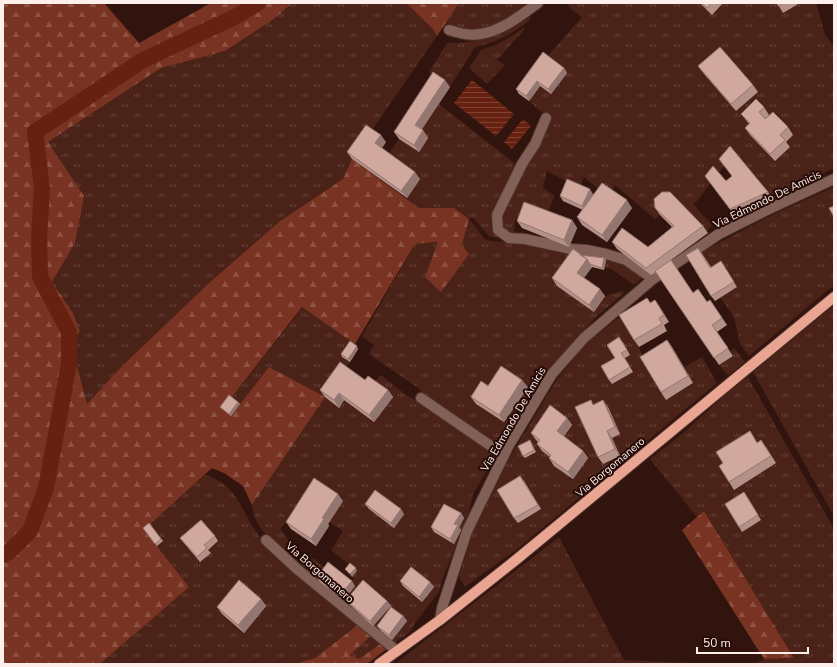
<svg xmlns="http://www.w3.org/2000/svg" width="837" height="667" viewBox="0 0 837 667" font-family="'Nunito Sans',sans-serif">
<defs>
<pattern id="grass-tufts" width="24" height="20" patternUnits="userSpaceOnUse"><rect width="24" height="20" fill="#4a2218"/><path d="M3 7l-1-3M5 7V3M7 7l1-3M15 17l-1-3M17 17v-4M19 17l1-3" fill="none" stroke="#65423a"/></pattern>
<pattern id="forest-firs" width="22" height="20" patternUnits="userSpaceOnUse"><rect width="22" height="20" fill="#793322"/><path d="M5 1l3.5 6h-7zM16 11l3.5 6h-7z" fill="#8d5142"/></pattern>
<pattern id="water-rules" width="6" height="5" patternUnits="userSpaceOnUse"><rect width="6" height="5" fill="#662110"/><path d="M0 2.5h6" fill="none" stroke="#7d4233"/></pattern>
</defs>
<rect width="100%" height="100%" fill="#31140d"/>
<!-- grass -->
<path fill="url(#grass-tufts)" d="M 292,3 L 406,3 L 433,29 L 437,36 L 352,159 L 343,179 L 280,221 L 209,283 L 122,366 L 87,405 L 71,343 L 73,313 L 52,282 L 75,243 L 48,142 L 161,68 L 225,51 L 274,19 Z
M 459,3 L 532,3 C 499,25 486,37 445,24 Z
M 566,3 L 777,3 L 783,13 L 800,3 L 816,3 L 825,34 L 834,47 L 834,168 L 773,199 L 735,154 L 718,173 L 697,201 L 693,204 L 712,225 L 707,231 L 660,215 L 655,219 L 615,185 L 611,193 L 601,191 L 584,177 L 579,188 L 547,171 L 543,188 L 555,196 L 546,215 L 524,208 L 515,220 L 514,232 L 508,233 L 504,229 L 502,224 L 502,214 L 515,191 L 526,166 L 552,116 L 541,112 L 529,101 L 540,86 L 547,57 L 582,17 L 573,11 Z
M 527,15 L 531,19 C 514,33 496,43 475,47 L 450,87 L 429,72 L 447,43 C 483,43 498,36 527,15 Z
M 523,28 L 525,29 L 497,60 L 505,65 L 487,84 L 469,68 L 481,50 L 496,45 L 514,35 Z
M 439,104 L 518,166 L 495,231 L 498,238 L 489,236 L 473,218 L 469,219 L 485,239 L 491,241 L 534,244 L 625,262 L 644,276 L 634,285 L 613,270 L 578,257 L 594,312 L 605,296 L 622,291 L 624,293 L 595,318 L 548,372 L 540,382 L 473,494 L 469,512 L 444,575 L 439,592 L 415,623 L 409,633 L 396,642 L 373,626 L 298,564 L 314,558 L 328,571 L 351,582 L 354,578 L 346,572 L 351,566 L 331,550 L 343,531 L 329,522 L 343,501 L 288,520 L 280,529 L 287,538 L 290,548 L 282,549 C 267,538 254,524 252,505 L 324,397 L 231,416 L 231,398 L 303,307 L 353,342 L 343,356 L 350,362 L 345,369 L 344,400 L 373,383 L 381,375 L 406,395 L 415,400 L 421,390 L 369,354 L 374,345 L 362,336 L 415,244 L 438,242 L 425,277 L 462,245 L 454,208 L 419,209 L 407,198 L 388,155 L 399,139 L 419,152 L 428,138 L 420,132 Z
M 834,187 L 834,285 L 749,356 L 740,344 L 734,317 L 720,297 L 737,287 L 714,273 L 701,252 L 772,215 Z
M 645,299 L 649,308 L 624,323 L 639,347 L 645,364 L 666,399 L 693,384 L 684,367 L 702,357 L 717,383 L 516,550 L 465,587 L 459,577 L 472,534 L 509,459 L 558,378 L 587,343 L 627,311 Z
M 834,305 L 834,516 L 753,372 Z
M 734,348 L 745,362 L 728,376 L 719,365 L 733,356 L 730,351 Z
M 748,377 L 834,529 L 834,664 L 754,664 L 764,659 L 794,658 L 704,511 L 697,517 L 650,459 L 682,434 L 732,389 Z
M 205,475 C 242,486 241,516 263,541 L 360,623 L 315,658 L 294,664 L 100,664 L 134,635 L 144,530 Z
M 559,537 L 624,660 L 713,664 L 395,664 Z
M 373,634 L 383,642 L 359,660 L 350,655 Z"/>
<!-- forest -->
<path fill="url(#forest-firs)" d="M 3,3 L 104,3 L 139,43 L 211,3 L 292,3 L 274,19 L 225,51 L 161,68 L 48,142 L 84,196 L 75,243 L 52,282 L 73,313 L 80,331 L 71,343 L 87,404 L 122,366 L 209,283 L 280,221 L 343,179 L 352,159 L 419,208 L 454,208 L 469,219 L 462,245 L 469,254 L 441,292 L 425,277 L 438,242 L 415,244 L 355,344 L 302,307 L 231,398 L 231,416 L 269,367 L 325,397 L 252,505 L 243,486 L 224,473 L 212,468 L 144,530 L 189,587 L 100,664 L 3,664 Z
M 406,3 L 459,3 L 437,36 L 433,29 Z
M 704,511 L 794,658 L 764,659 L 682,530 Z
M 360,623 L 373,634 L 350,655 L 359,659 L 383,642 L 388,648 L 367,664 L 283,664 L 294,664 L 315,658 Z"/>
<!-- water -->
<path fill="url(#water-rules)" d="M 472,80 L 514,114 L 496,136 L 454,103 Z
M 523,119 L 531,126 L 512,149 L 504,142 Z"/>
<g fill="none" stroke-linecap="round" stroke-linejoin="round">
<!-- canal -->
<path stroke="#662110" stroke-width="16" d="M 3,555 L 9,552 L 30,531 L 46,488 L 69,364 L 69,332 L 40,277 L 39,238 L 42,188 L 35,132 L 143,60 L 235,17 L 258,3"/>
<!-- minor casing -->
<g stroke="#4d332c" stroke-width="12">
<path id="minor" d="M 449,30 C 459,33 469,36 480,34 C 502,31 521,15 538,3
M 546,118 L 535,144 L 522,164 L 497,215 L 498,230 L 509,238 L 525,239 L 571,249 L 587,250 L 606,254 L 626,260 L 653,279
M 421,398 L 504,455
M 266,540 L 297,569 L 397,651
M 440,620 L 442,608 L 467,531 L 508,447 L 552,374 L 584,338 L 653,279 L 719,234 L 771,208 L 834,179"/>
</g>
<!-- major casing -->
<g stroke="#4d332c" stroke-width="12">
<path id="major" d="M 379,664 L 440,620 L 517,559 L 834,297"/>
</g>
<!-- minor -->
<use href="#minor" stroke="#826058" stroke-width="10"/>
<!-- major -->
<use href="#major" stroke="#eaa492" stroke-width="10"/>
</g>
<!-- wall -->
<path fill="#b39088" d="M 700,3 L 723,3 L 712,15 Z
M 777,3 L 800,3 L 783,13 Z
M 698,66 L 753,85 L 758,92 L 736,111 L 704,74 Z
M 564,68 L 567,73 L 551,94 L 540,86 L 529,101 L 519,94 L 516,89 Z
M 450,87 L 422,129 L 428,138 L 419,152 L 399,139 L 394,132 Z
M 764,107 L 769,115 L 765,119 L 788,127 L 793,135 L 786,142 L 790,147 L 775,161 L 750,135 L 745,128 L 749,124 L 741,114 Z
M 386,142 L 382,148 L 420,179 L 407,198 L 352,159 L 347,152 Z
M 705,176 L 768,192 L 773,199 L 735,216 Z
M 593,194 L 632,208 L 607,242 L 582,225 L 577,217 L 583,210 L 563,201 L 560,196 Z
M 655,208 L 703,226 L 708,233 L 671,260 L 693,293 L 707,302 L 710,300 L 727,325 L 717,332 L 733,356 L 719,365 L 656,272 L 651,275 L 617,249 L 612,242 L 648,247 L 672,227 L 660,215 Z
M 572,220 L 577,228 L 569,247 L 522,228 L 517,221 Z
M 701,252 L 711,267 L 724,266 L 737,287 L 715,301 L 711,296 Z
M 580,255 L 604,258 L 606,260 L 604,270 L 592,267 L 584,278 L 605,296 L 594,312 L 557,286 L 552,278 Z
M 647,298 L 651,303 L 655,300 L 669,322 L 664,325 L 667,331 L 639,347 L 634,340 Z
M 667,340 L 672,347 L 693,383 L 666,400 L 661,392 Z
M 623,342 L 630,355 L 625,358 L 633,372 L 612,384 L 609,380 L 615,358 Z
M 358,349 L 350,362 L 342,357 L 341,354 Z
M 365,380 L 388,390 L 393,397 L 374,422 L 344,400 L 339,408 L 325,397 L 320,390 Z
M 528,387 L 504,422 L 476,404 L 471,397 Z
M 238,402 L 240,404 L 231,416 L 222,409 L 220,407 Z
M 594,404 L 608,407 L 620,434 L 612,438 L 620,456 L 603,464 L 598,457 Z
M 567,418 L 572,425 L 564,436 L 583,451 L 588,458 L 573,479 L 554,466 L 549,458 L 550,457 L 542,451 L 537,444 L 538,442 L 536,440 L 531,433 Z
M 750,431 L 757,443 L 766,447 L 776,463 L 734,490 L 729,482 L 723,463 Z
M 530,440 L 536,452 L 525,458 L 523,456 Z
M 524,481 L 541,509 L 518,523 L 514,518 Z
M 747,497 L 761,520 L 742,532 L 739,527 Z
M 343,501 L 328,524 L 329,526 L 316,546 L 291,529 L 286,522 Z
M 365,504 L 404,514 L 394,528 L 369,509 Z
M 461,513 L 464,518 L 459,527 L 461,530 L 454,544 L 434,532 L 431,527 Z
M 149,523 L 163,541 L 157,546 L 143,528 Z
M 215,536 L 218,541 L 208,550 L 211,553 L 200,562 L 184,543 L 180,538 Z
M 317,577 L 355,586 L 344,600 L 320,582 Z
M 400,581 L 430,582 L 434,587 L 422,602 L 403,586 Z
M 261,599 L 266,606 L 244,633 L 222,614 L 217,607 Z
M 346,600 L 387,601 L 391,606 L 373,626 L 350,605 Z
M 403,616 L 407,621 L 392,640 L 381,631 L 377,626 Z"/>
<!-- shaded-wall -->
<path fill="#92766f" d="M 564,68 L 567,73 L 551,94 L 548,89 Z
M 445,80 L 450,87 L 420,132 L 415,125 Z
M 537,81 L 540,86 L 529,101 L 526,96 Z
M 423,130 L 428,138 L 419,152 L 414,145 Z
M 381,135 L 386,142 L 380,150 L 375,143 Z
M 415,172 L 420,179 L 407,198 L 401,191 Z
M 590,189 L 593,194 L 586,211 L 582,206 Z
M 627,200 L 632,208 L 607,242 L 602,235 Z
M 572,220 L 577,228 L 569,247 L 564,240 Z
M 604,258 L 606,260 L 604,270 L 602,268 Z
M 587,259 L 592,267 L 582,280 L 577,273 Z
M 600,289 L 605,296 L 594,312 L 589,305 Z
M 655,300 L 660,307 L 669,322 L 664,315 Z
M 667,340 L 672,347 L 693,383 L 688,376 Z
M 357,346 L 358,349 L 350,362 L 348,359 Z
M 522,380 L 528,387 L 504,422 L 499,415 Z
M 388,390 L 393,397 L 374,422 L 369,415 Z
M 339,393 L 344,400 L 339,408 L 334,400 Z
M 603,400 L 608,407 L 620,434 L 615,427 Z
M 238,402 L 240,404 L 231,416 L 229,414 Z
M 567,418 L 572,425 L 562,439 L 557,431 Z
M 607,431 L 612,438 L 620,456 L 615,449 Z
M 583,451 L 588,458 L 573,479 L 568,472 Z
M 520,476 L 524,481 L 541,509 L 538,505 Z
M 338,494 L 343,501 L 328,524 L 329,526 L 316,546 L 311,539 L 322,518 Z
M 401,509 L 404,514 L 394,528 L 391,523 Z
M 461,513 L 464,518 L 459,527 L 461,530 L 454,544 L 450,539 L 454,524 Z
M 356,568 L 357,571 L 352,577 L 350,574 Z
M 352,581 L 355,586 L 344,600 L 340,595 Z
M 430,582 L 434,587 L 422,602 L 419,597 Z
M 261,599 L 266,606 L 244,633 L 238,625 Z
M 387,601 L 391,606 L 373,626 L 370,621 Z
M 403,616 L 407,621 L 392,640 L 389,635 Z"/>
<!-- building -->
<path fill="#d0a89e" stroke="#92766f" d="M 702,3 L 711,3 L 707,8 Z
M 777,3 L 783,3 L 778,6 Z
M 720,47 L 753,85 L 731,104 L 698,66 Z
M 543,52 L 564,68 L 548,89 L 537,81 L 526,96 L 516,89 Z
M 433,72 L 445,80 L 415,125 L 423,130 L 414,145 L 394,132 Z
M 756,99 L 764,107 L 759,112 L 765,119 L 773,112 L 788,127 L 780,135 L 785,140 L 770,154 L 745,128 L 750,123 L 741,114 Z
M 366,125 L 381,135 L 375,143 L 415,172 L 401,191 L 347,152 Z
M 730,146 L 768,192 L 730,209 L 705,176 L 713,166 L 726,181 L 732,176 L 719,159 Z
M 567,179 L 590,189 L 582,206 L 560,196 Z
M 602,183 L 627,200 L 602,235 L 577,217 Z
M 662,192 L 670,192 L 703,226 L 646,268 L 612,242 L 622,228 L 648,247 L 674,226 L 655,208 L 654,199 Z
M 524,202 L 572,220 L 564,240 L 517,221 Z
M 834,206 L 834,217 L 829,208 Z
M 698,248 L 710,268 L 721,261 L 734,282 L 711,296 L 686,255 Z
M 573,249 L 587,259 L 577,273 L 600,289 L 589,305 L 552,278 Z
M 580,255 L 604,258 L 602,268 L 590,264 L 587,259 Z
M 671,260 L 693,293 L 698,289 L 707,302 L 710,300 L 722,318 L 712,325 L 728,348 L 714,358 L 655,271 Z
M 647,298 L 650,303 L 655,300 L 664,315 L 659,318 L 662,324 L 634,340 L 619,315 Z
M 619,337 L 627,350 L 621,353 L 630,367 L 609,380 L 601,366 L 615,358 L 607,345 Z
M 667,340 L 688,376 L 661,392 L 640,357 Z
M 350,341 L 357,346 L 348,359 L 341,354 Z
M 340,362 L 365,380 L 368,376 L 388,390 L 369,415 L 339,393 L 334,400 L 320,390 Z
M 501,366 L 522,380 L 499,415 L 471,397 L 481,381 L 488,386 Z
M 229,395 L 238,402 L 229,414 L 220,407 Z
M 591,400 L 593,405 L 603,400 L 615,427 L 607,431 L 615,449 L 598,457 L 575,407 Z
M 550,405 L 567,418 L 557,431 L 583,451 L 568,472 L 549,458 L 551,455 L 537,444 L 540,440 L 531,433 Z
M 750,431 L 757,443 L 761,440 L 771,456 L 729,482 L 719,466 L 723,463 L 716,452 Z
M 530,440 L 534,450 L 523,456 L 518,446 Z
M 520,476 L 538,505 L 514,518 L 497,490 Z
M 314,478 L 338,494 L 322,518 L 324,519 L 311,539 L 286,522 Z
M 375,490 L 401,509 L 391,523 L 365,504 Z
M 744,492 L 758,515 L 739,527 L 725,504 Z
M 444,504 L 461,513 L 454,524 L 458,525 L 450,539 L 431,527 Z
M 201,520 L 215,536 L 204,545 L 207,548 L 197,557 L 180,538 Z
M 149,523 L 161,539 L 155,544 L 143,528 Z
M 328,562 L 352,581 L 340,595 L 317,577 Z
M 350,563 L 356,568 L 350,574 L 345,569 Z
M 411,567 L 430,582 L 419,597 L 400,581 Z
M 239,580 L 261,599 L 238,625 L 217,607 Z
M 363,580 L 387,601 L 370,621 L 346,600 Z
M 391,607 L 403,616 L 389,635 L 377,626 Z"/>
<g text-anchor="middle" stroke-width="4" stroke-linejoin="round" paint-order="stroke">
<!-- street labels -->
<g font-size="11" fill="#fcefec" stroke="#260a05">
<text transform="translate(767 199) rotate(-26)" y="4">Via Edmondo De Amicis</text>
<text transform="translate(513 419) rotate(-60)" y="4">Via Edmondo De Amicis</text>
<text transform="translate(610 467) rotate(-40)" y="4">Via Borgomanero</text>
<text transform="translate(320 572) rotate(41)" y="4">Via Borgomanero</text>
</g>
</g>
<!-- border -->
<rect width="837" height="667" fill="none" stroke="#fcefec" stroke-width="8"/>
<!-- scale -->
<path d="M697 647v6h111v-6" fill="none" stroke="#fcefec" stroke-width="2"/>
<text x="703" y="647" font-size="12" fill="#fcefec" stroke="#260a05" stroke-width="3" paint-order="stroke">50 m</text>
</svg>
